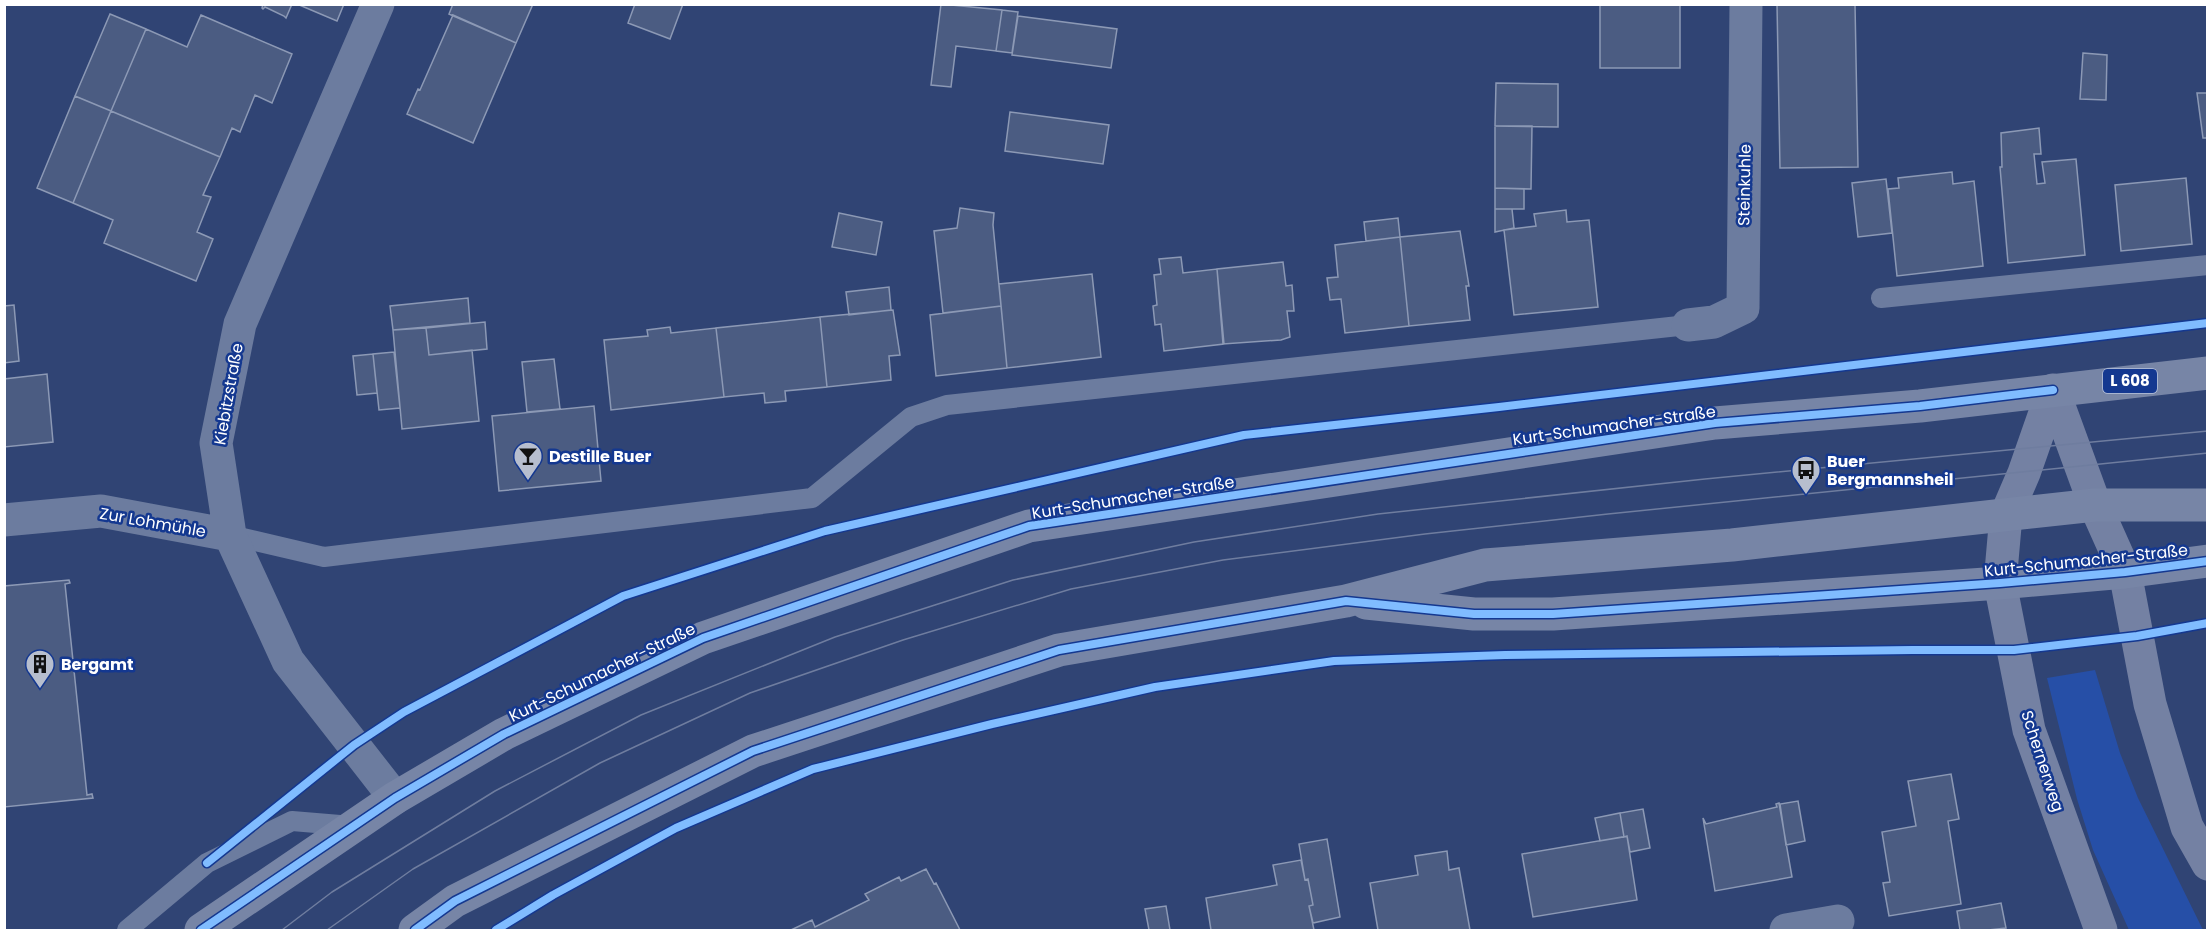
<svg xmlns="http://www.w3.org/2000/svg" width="2212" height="935" viewBox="0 0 2212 935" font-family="Poppins,sans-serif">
<rect width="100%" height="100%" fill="#304474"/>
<!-- green -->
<path fill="#264fa7" d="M 2095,670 L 2120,753 L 2138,798 L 2203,930 L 2129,930 L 2093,850 L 2077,799 L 2047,678 Z"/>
<!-- building -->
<path fill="#4b5c82" stroke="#8c99b5" stroke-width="1.5" d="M 263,4 L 292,4 L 286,18 L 284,16 L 265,7 L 263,9 L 262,8 Z
M 297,4 L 344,4 L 337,21 Z
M 453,4 L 533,4 L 516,43 L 449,14 Z
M 635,4 L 683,4 L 670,39 L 628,23 Z
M 941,4 L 1002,10 L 996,51 L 956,46 L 951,87 L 931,85 Z
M 1600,4 L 1680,4 L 1680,68 L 1600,68 Z
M 1777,4 L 1855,4 L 1858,167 L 1780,168 Z
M 1002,10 L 1018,12 L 1012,53 L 996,51 Z
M 110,14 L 146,29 L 111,111 L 75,96 Z
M 201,15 L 292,54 L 272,103 L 255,95 L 240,132 L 232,128 L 220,157 L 111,111 L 146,29 L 187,47 Z
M 453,15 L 516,43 L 473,143 L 407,114 L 418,89 L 420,90 Z
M 1018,16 L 1117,29 L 1111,68 L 1012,55 Z
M 2083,53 L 2107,55 L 2106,100 L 2080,99 Z
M 1496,83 L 1558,84 L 1558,127 L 1495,126 Z
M 2197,93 L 2208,93 L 2208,138 L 2203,138 Z
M 75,96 L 111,111 L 73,203 L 37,188 Z
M 111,111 L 220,157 L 203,195 L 211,197 L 197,232 L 213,239 L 196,281 L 104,243 L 113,220 L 73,203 Z
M 1010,112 L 1109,125 L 1103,164 L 1005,151 Z
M 1495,126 L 1532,126 L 1531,189 L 1495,188 Z
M 2039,128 L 2041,154 L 2034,154 L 2037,184 L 2045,183 L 2042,162 L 2076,159 L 2085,255 L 2008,263 L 2000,167 L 2002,167 L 2001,133 Z
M 1952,172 L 1953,184 L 1974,181 L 1983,266 L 1897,276 L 1888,189 L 1899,188 L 1898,178 Z
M 2186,178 L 2192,244 L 2121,251 L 2115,185 Z
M 1886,179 L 1892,233 L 1858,237 L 1852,183 Z
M 1495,188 L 1524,189 L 1524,209 L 1495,209 Z
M 960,208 L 994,213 L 993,225 L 1001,306 L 943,313 L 934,231 L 957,228 Z
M 1495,209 L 1512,209 L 1514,228 L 1495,232 Z
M 1566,210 L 1567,222 L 1589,220 L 1598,307 L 1514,315 L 1504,230 L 1536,226 L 1534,214 Z
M 839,213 L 882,222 L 876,255 L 832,247 Z
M 1398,218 L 1400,237 L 1366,241 L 1364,222 Z
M 1460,231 L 1469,286 L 1466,286 L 1470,320 L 1409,326 L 1400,237 Z
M 1400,237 L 1409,326 L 1345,333 L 1341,299 L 1330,300 L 1327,278 L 1338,277 L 1335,245 Z
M 1181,257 L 1183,273 L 1217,269 L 1224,344 L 1164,351 L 1161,324 L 1155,325 L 1153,306 L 1157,305 L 1154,275 L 1161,274 L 1159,259 Z
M 1283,262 L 1286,286 L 1292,285 L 1294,311 L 1287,311 L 1290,337 L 1281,340 L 1223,344 L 1217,269 Z
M 1092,274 L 1101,357 L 1007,368 L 999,284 Z
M 889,287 L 891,310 L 849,315 L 846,292 Z
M 468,298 L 470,323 L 393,330 L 390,306 Z
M 14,305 L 19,361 L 4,363 L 4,306 Z
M 1001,306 L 1007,368 L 936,376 L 930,315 Z
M 893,310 L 900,355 L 889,356 L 891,380 L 827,387 L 820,317 Z
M 820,317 L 827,387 L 785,391 L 786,401 L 765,403 L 764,393 L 724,397 L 716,328 Z
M 485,322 L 487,349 L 429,355 L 426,328 Z
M 670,327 L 671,333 L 716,328 L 724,397 L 611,410 L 604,340 L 648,336 L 647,330 Z
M 426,328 L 429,355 L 472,350 L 479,421 L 402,429 L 393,330 Z
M 394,352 L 400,408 L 379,410 L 373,354 Z
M 373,354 L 377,393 L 357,395 L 353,356 Z
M 554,359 L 560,409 L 527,412 L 522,362 Z
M 47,374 L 53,442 L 4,447 L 4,379 Z
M 594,406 L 601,481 L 499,491 L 492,416 Z
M 69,580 L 70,583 L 65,584 L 87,795 L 92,794 L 93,798 L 4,807 L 4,586 Z
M 1951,774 L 1959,819 L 1948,821 L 1961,904 L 1889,916 L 1883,883 L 1890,882 L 1882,832 L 1916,826 L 1908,781 Z
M 1798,801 L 1805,841 L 1786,845 L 1780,804 Z
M 1779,803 L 1792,877 L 1715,891 L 1703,818 L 1706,824 L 1777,807 L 1776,804 Z
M 1643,809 L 1650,848 L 1630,852 L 1627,836 L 1624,837 L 1620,813 Z
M 1620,813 L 1624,837 L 1600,841 L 1595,818 Z
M 1627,836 L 1637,900 L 1533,917 L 1522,854 Z
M 1327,839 L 1340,917 L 1313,923 L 1309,906 L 1313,905 L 1308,879 L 1305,880 L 1299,844 Z
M 1447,851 L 1449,870 L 1459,868 L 1470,930 L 1378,930 L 1370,883 L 1418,875 L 1415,856 Z
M 1301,860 L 1305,880 L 1308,879 L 1313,905 L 1309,906 L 1314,930 L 1211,930 L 1206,898 L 1277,885 L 1273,865 Z
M 926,869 L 934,884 L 936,883 L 960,930 L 791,930 L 812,920 L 815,927 L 869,900 L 865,894 L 899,877 L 901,881 Z
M 2001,903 L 2006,928 L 1988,930 L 1960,930 L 1957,911 Z
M 1166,906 L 1170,930 L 1149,930 L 1145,909 Z"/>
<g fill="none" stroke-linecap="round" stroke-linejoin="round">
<!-- lane -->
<path stroke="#6c7c9f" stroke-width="20" d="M 1881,298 L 2208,265
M 230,535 L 324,557 L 812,498 L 911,417 L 947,405 L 1688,325
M 127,930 L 207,863 L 292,821 L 352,826"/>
<!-- street -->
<path stroke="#6c7c9f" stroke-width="33" d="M 378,4 L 240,324 L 216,443 L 230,535 L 288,661 L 395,798
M 1688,325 L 1714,322 L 1743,308 L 1746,4
M 4,520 L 101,511 L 230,535
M 1786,930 L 1838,921"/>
<!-- secondary -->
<path stroke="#7481a3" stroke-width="33" d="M 2053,390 L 2024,473 L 2006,515 L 2000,583 L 2029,730 L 2101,930
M 2053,390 L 2095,505 L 2125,572 L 2150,704 L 2187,827 L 2208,864"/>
<!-- primary -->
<path stroke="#7785a6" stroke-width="33" d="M 1366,603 L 1474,614 L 1553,614 L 2000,583 L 2125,572 L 2208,561
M 201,930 L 395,798 L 504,734 L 703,638 L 1029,526 L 1715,423 L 1920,406 L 2208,373
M 415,930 L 455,901 L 753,751 L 1059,650 L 1346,601 L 1485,565 L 1732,545 L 2095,505 L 2208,505"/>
<!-- tram -->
<path stroke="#6f7d9f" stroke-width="1.5" d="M 282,930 L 332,892 L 495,791 L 641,715 L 835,637 L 1013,580 L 1194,542 L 1378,514 L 1705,479 L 2208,431
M 327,930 L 413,869 L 600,763 L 750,693 L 903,640 L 1071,589 L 1223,560 L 1425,534 L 1608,514 L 2208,453"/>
<!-- cycleway casing -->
<g stroke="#143890" stroke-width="11">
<path id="cycleway" d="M 207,863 L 354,745 L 404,712 L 623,596 L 825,531 L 1244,435 L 1499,407 L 2208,323
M 201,930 L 395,798 L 504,734 L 703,638 L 1029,526 L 1715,423 L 1920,406 L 2053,390
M 415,930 L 455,901 L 753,751 L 1059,650 L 1346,601 L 1474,614 L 1553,614 L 2000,583 L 2125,572 L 2208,561
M 496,930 L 553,895 L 676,828 L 813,769 L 992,724 L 1155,687 L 1334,661 L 1505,655 L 1912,650 L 2014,650 L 2137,636 L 2208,623"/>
</g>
<!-- cycleway -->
<use href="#cycleway" stroke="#80bcff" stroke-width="8"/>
</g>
<!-- icons -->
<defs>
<g id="bar-pin" transform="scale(1.5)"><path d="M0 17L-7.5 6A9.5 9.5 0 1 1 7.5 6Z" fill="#b7bece" stroke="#143890"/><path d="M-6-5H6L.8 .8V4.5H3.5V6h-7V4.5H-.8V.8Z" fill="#111"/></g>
<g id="bus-pin" transform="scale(1.5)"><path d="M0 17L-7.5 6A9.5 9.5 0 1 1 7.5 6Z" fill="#b7bece" stroke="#143890"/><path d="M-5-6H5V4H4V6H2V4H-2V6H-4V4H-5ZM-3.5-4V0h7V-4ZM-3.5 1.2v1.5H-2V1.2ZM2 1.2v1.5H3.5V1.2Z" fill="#111"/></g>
<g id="building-pin" transform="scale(1.5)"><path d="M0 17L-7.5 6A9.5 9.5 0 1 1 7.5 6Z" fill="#b7bece" stroke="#143890"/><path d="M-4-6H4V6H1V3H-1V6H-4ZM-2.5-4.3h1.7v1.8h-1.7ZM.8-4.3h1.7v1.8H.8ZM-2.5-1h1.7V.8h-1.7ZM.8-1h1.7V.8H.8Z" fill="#111"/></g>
</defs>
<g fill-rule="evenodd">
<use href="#bar-pin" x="528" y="456"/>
<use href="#bus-pin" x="1806" y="470"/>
<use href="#building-pin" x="40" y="664"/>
</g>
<g text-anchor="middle" stroke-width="5" stroke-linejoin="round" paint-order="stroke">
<!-- shield labels -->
<rect fill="#143890" stroke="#b8c3de" stroke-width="1.5" x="2103" y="369" width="54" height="24" rx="4.5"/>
<g font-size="15" font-weight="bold" fill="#fff">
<text x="2130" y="386">L 608</text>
</g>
<!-- street labels -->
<g font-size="16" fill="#fff" stroke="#143890">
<text transform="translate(1744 185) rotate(-89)" y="6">Steinkuhle</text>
<text transform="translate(228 394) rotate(-80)" y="6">Kiebitzstraße</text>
<text transform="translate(1614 425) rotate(-8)" y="6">Kurt-Schumacher-Straße</text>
<text transform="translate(1133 497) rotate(-9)" y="6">Kurt-Schumacher-Straße</text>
<text transform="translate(153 522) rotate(10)" y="6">Zur Lohmühle</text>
<text transform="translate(2086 560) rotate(-6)" y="6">Kurt-Schumacher-Straße</text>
<text transform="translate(602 672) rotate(-26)" y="6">Kurt-Schumacher-Straße</text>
<text transform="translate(2043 761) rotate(72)" y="6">Schernerweg</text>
</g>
<!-- poi labels -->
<g font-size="16" font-weight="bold" fill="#fff" stroke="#143890" text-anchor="start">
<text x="549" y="462">Destille Buer</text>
<text x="1827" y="467">Buer<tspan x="1827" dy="18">Bergmannsheil</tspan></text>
<text x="61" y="670">Bergamt</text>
</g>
</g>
<!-- border -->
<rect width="2212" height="935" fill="none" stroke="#ffffff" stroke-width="12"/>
</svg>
